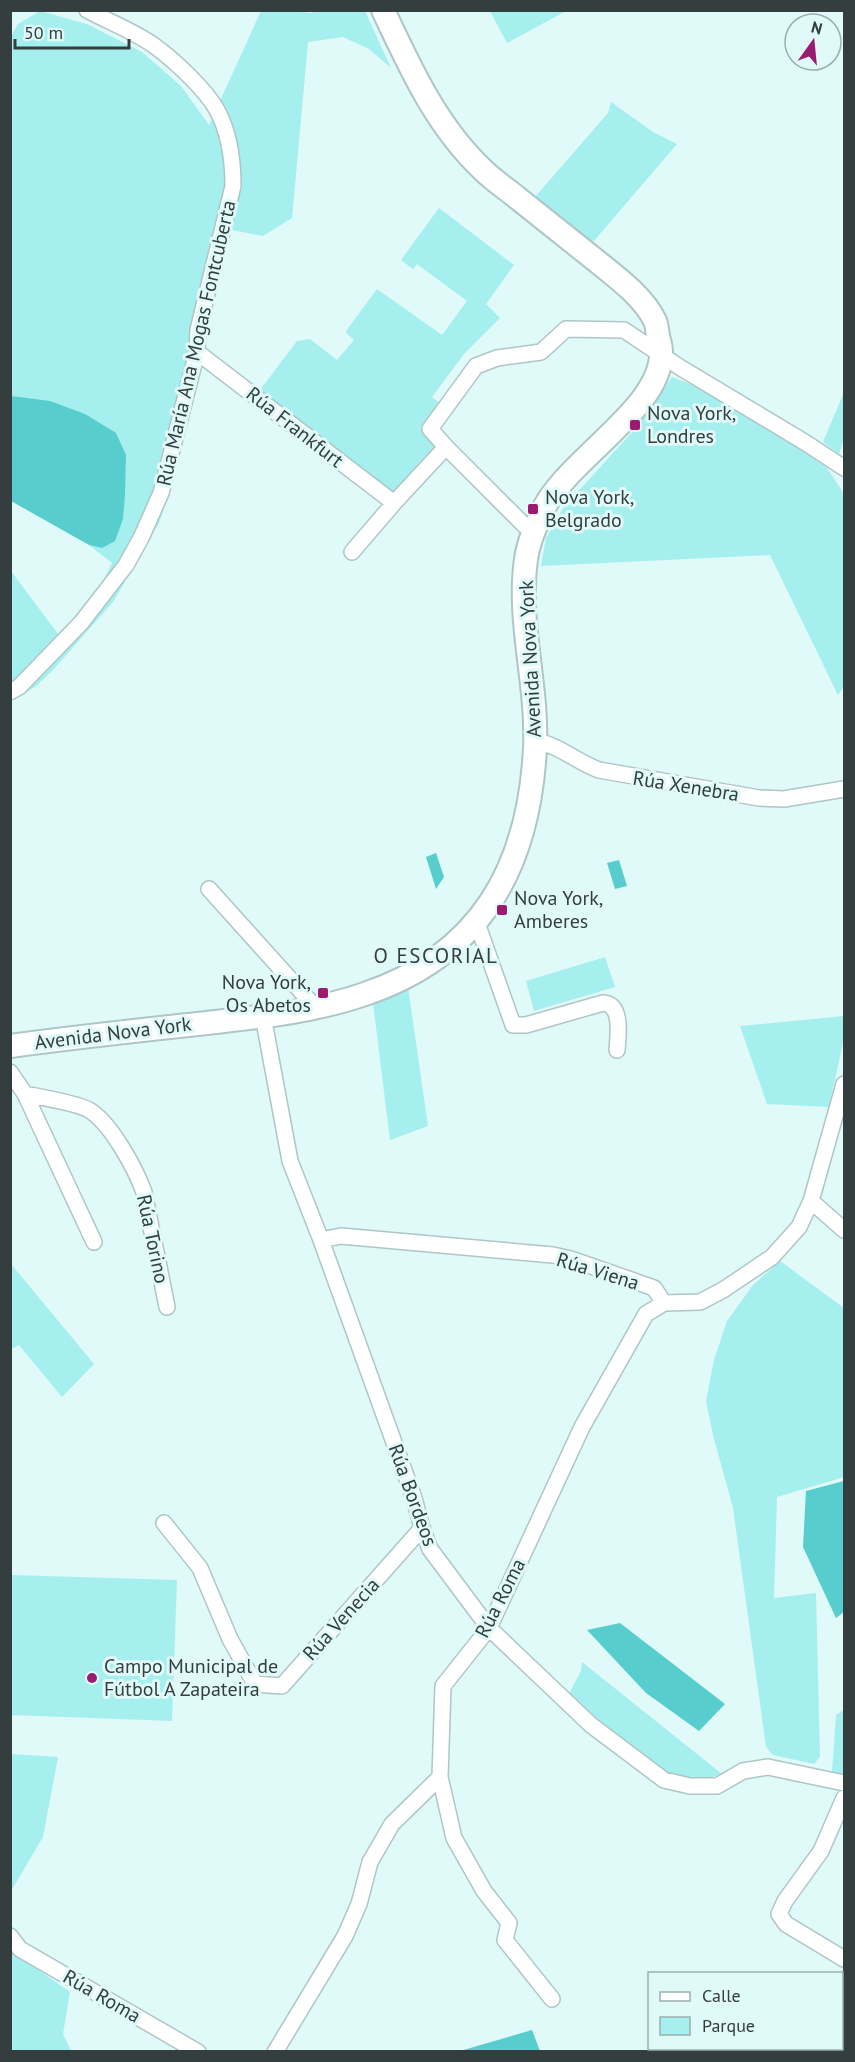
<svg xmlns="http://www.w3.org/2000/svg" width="855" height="2062" viewBox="0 0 855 2062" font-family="'PT Sans',sans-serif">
<rect width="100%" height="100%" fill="#e0f9f9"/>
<!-- green -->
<path fill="#a5efee" d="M 40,11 L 87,24 L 142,52 L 181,86 L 209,125 L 261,11 L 293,11 L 311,13 L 317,11 L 365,11 L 391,68 L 369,49 L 343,37 L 308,42 L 292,218 L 263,236 L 232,230 L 174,465 L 169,493 L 159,523 L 113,602 L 53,670 L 35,687 L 11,701 L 11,571 L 58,634 L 96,595 L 112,563 L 89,545 L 102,548 L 123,519 L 126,455 L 13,396 L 11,396 L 10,38 L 18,24 Z
M 490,11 L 566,11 L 507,43 Z
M 611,102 L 653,132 L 677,144 L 593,242 L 535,197 L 608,113 Z
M 439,208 L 514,265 L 486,304 L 500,318 L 464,354 L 432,397 L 443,406 L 425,430 L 438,446 L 394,494 L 257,394 L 297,341 L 310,339 L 337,360 L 354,340 L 347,334 L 346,331 L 377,289 L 442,335 L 467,301 L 417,264 L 413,269 L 401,260 Z
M 672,377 L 695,386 L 778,433 L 827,468 L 844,494 L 844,686 L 838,695 L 770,555 L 541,566 L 546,538 L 563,508 L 634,430 Z
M 844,392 L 844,439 L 839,454 L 823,442 Z
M 605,957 L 615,987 L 534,1011 L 526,981 Z
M 408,987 L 428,1126 L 390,1140 L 373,1003 Z
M 844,1016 L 844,1038 L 829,1107 L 767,1104 L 740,1026 Z
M 780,1261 L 844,1308 L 844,1477 L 777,1497 L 774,1598 L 816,1593 L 820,1757 L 814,1764 L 773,1755 L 766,1747 L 733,1508 L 713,1435 L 706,1401 L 714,1360 L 727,1321 L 753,1285 Z
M 11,1264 L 94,1364 L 62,1397 L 19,1345 L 11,1349 Z
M 11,1575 L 177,1580 L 172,1721 L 11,1715 Z
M 582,1662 L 722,1774 L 705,1779 L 667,1774 L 568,1695 L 581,1671 Z
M 844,1710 L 844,1775 L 832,1772 L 836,1715 Z
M 11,1754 L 58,1757 L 43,1837 L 11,1891 Z
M 10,1931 L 33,1966 L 70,1992 L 63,2034 L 71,2051 L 11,2051 Z"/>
<!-- forest -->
<path fill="#57cdcd" d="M 11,396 L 50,401 L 85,414 L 116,433 L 126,455 L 125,494 L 123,519 L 115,541 L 102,548 L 89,545 L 11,501 Z
M 844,1481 L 844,1612 L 836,1618 L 803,1547 L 806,1491 Z
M 620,1623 L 725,1704 L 699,1731 L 646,1693 L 587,1630 Z
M 532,2030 L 540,2051 L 460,2051 Z"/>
<!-- water -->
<path fill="#58cdcd" d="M 436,853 L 444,877 L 436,889 L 426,857 Z
M 619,860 L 627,886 L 615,889 L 607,863 Z"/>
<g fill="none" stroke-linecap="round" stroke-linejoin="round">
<!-- minor casing -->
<g stroke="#aec6c6" stroke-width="18">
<path id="minor" d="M 197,352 L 394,503
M 536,528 L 525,526 L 446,447 L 430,429 L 476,366 L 497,358 L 541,352 L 566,329 L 624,330 L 681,368 L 806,443 L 844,468
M 352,552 L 394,503 L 446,447
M 10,692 L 19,687 L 81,623 L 126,565 L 141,538 L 161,493 L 197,352 L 198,330 L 233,186 C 233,161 229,132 217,110 C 206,90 175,61 156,47 C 136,32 109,22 87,10
M 535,741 C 559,745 577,762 599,770 L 759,798 L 784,799 L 844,789
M 209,889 L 316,1008
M 477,923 L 513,1025 L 526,1025 L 603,1003 C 623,1004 618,1036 617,1050
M 263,1016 L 290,1161 L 321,1240 L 414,1498 L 422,1528 L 430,1549 L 489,1628 L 591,1725 L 664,1780 L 690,1786 L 717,1786 L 743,1771 L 768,1767 L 844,1783
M 10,1072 L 25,1094 L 94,1242
M 25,1094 C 40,1097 77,1103 89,1110 C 111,1123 135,1168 144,1192 L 167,1307
M 811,1201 L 844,1230
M 321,1240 L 341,1236 L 553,1255 L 571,1259 L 654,1288 L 664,1303
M 164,1523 L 200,1568 L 230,1639 L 255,1684 L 282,1686 L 422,1528
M 440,1777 L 454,1838 L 484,1891 L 509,1923 L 505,1940 L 552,1999
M 844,1798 L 821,1851 L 785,1901 L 779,1914 L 786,1924 L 844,1959
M 10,1936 L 20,1949 L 198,2052
M 275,2052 L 345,1936 L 359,1904 L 370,1862 L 392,1824 L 440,1777 L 443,1686 L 489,1628 L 582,1427 L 646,1314 L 664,1303 L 700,1302 L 723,1290 L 772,1257 L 799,1227 L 811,1201 L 844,1084"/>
</g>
<!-- secondary casing -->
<g stroke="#aec6c6" stroke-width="26">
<path id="secondary" d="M 10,1046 C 76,1037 141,1030 207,1023 C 259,1017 312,1012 362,995 C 481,956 529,867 535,748 C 538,684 517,622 526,559 C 528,544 535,527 541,514 C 563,461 663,409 661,352 C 661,346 659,341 658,336 C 657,331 657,325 655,321 C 644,297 614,275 594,259 C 569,239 545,220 520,200 C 508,190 494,181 483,170 C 436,126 410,67 383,10"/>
</g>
<!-- minor -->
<use href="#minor" stroke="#fff" stroke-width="15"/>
<!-- secondary -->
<use href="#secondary" stroke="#fff" stroke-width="22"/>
</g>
<!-- markers -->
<g fill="#9b1b71" stroke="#e0f9f9" stroke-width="2">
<rect x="629" y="419" width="12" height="12" rx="3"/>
<rect x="527" y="503" width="12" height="12" rx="3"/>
<rect x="496" y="904" width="12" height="12" rx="3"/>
<rect x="317" y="987" width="12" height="12" rx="3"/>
<circle cx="92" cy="1678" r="6"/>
</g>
<g text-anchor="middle" stroke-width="6" stroke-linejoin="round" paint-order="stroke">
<!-- street labels -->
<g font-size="20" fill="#343e3e" stroke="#e0f9f9">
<text transform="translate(196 343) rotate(-77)" y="7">Rúa María Ana Mogas Fontcuberta</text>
<text transform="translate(295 427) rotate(38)" y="7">Rúa Frankfurt</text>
<text transform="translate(530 659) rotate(-93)" y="7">Avenida Nova York</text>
<text transform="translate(686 786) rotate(9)" y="7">Rúa Xenebra</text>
<text transform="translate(113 1033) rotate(-7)" y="7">Avenida Nova York</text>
<text transform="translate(153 1239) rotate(78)" y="7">Rúa Torino</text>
<text transform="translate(598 1271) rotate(17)" y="7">Rúa Viena</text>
<text transform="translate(413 1495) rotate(70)" y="7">Rúa Bordeos</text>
<text transform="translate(500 1598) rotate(-63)" y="7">Rúa Roma</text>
<text transform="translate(341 1619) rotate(-48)" y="7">Rúa Venecia</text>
<text transform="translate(102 1996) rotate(30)" y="7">Rúa Roma</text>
</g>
<!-- poi labels -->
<g font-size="20" fill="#343e3e" stroke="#e0f9f9" text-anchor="start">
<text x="647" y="420">Nova York,<tspan x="647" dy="23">Londres</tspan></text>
<text x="545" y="504">Nova York,<tspan x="545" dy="23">Belgrado</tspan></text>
<text x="514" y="905">Nova York,<tspan x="514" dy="23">Amberes</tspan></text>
<text x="311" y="989" text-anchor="end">Nova York,<tspan x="311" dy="23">Os Abetos</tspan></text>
<text x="104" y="1673">Campo Municipal de<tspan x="104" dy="23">Fútbol A Zapateira</tspan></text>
</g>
<!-- neighbourhood labels -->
<g font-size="21" letter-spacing="1.5" fill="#343e3e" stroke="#e0f9f9">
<text x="436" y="963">O ESCORIAL</text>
</g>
</g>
<!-- border -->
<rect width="855" height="2062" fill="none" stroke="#343e3e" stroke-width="24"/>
<!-- legend -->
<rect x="648" y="1972" width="195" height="78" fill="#e0f9f9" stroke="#9baeae" stroke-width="1.5"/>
<rect x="660" y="1992" width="30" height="9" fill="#ffffff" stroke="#9baeae" stroke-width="1.5"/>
<text x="702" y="2002" font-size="18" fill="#343e3e">Calle</text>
<rect x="660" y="2017" width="30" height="18" fill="#a5efee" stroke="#9baeae" stroke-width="1.5"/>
<text x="702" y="2032" font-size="18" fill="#343e3e">Parque</text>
<!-- north arrow -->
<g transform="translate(813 42) rotate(15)"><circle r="28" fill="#e0f9f9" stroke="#9baeae" stroke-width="1.5"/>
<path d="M0-4.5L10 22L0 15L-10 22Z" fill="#9b1b71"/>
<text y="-9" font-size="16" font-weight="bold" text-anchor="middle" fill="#343e3e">N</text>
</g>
<!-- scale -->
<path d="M15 39v9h114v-9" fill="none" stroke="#343e3e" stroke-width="3"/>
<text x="24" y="39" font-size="18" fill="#343e3e" stroke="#e0f9f9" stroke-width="4.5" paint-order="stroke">50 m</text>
</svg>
